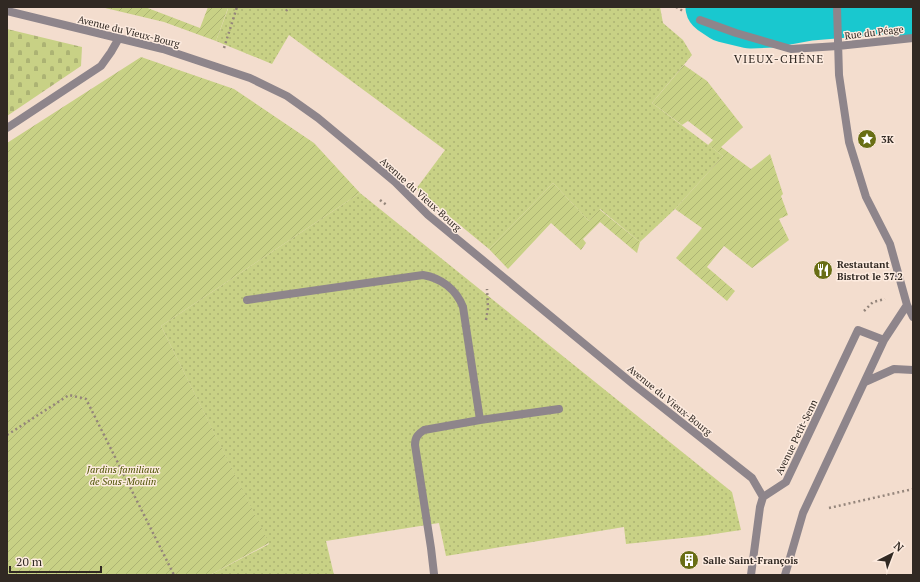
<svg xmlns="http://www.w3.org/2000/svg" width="920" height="582" viewBox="0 0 920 582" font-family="'PT Serif',serif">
<defs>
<pattern id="grass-dots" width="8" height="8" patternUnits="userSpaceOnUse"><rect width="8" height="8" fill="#c8d185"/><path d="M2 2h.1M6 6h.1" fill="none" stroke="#acb373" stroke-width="1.8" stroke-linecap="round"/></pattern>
<pattern id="cemetery-stones" width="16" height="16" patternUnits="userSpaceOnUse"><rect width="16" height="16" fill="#c8d185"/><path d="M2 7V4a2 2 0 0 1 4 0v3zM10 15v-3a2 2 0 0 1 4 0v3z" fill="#acb373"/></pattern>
<pattern id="garden-furrows" width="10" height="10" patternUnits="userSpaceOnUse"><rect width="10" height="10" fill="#c8d185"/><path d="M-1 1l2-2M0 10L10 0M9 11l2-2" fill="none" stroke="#acb373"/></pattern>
</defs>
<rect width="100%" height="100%" fill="#f3ddce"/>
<!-- grass -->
<path fill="url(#grass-dots)" d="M 225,7 L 660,7 L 663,23 L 683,40 L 692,55 L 652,103 L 723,156 L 675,209 L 640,242 L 600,209 L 589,221 L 553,183 L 489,249 L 416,189 L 445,150 L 289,35 L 272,64 L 216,41 L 228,9 Z
M 360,193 L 732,492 L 741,530 L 701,536 L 626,544 L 624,527 L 446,556 L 439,523 L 326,541 L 334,575 L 210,575 L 269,544 L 161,326 Z"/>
<!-- cemetery -->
<path fill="url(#cemetery-stones)" d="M 7,29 L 82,47 L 81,66 L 7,116 Z"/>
<!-- garden -->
<path fill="url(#garden-furrows)" d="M 101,7 L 145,7 L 200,28 L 208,7 L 225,7 L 228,8 L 216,41 L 164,22 Z
M 141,57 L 234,89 L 314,143 L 360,193 L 161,326 L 269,543 L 210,575 L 7,575 L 7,143 Z
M 684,65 L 707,81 L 743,127 L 721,147 L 751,169 L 770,154 L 783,194 L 781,196 L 788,215 L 779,219 L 789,240 L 752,268 L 724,246 L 707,267 L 735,291 L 727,301 L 676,258 L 702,228 L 675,209 L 723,156 L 708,145 L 713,140 L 688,121 L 682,125 L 652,103 Z
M 553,183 L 589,221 L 599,209 L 640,242 L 637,253 L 600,222 L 583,239 L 586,243 L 581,250 L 551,223 L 508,269 L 489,249 Z"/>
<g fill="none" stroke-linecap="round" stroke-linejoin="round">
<!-- river -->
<path stroke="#19c8cf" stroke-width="55" d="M 713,7 L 725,15 L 750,21 L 772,20 L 810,13 L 882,7 L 913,10"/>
<!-- path -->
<path stroke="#94857b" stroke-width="2.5" stroke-dasharray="2 3" stroke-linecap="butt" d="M 676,7 L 683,11
M 286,11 L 289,7
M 224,48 L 237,7
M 380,200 L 388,206
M 864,311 L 873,302 L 885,299
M 486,320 L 488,308 L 487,289
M 7,435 L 69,395 L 86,399 L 174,575
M 829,508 L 913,489"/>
<!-- lane -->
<path stroke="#8e858b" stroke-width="8" d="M 700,20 L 736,33 L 791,49 L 838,46
M 247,300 L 423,275 C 441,278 456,289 463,307 L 480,420 L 424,430 C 418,434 415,437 415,445 L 431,548 L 434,574
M 480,420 L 559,409"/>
<!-- street -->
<path stroke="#8e858b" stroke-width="8" d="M 837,7 L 839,75 L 849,142 L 866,197 L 890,244 L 907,305 L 913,317
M 7,11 L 163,49 L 250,78 L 287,96 L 318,118 L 395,182 L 428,215 L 633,384 L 752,478 L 763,497
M 838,46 L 913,38
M 7,128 L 101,66 L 111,52 L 119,38
M 865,382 L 894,369 L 913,370
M 751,575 L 760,507 L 763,497 L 786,482 L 858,330 L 884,340
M 785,575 L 803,513 L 884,340 L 907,305"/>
</g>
<!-- icons -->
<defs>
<g id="sight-disc" transform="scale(1)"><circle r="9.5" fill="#696e14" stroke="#fdebdf"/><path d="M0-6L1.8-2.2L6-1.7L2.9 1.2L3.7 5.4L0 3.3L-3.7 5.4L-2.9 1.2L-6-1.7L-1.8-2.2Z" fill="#fff"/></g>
<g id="restaurant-disc" transform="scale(1)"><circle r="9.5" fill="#696e14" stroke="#fdebdf"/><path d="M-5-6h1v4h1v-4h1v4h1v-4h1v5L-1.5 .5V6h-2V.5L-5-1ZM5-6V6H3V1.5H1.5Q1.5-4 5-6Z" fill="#fff"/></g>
<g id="building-disc" transform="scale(1)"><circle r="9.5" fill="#696e14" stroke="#fdebdf"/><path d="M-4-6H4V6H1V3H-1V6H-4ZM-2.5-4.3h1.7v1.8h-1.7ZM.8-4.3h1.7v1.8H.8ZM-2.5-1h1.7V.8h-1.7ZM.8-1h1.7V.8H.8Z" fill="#fff"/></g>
</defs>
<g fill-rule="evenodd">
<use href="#sight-disc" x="867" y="139"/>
<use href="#restaurant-disc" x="823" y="270"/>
<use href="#building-disc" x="689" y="560"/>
</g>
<g text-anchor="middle" stroke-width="3" stroke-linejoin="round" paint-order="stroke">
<!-- street labels -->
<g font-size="10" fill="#312923" stroke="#fdebdf">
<text transform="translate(129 31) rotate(14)" y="4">Avenue du Vieux-Bourg</text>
<text transform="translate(874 32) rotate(-7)" y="4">Rue du Péage</text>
<text transform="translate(421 194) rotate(42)" y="4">Avenue du Vieux-Bourg</text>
<text transform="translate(670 400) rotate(39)" y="4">Avenue du Vieux-Bourg</text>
<text transform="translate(796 437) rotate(-64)" y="4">Avenue Petit-Senn</text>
</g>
<!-- poi labels -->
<g font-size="10" font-weight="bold" fill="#312923" stroke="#fdebdf" text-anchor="start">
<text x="881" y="143">3K</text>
<text x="837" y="268">Restautant<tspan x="837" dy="12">Bistrot le 37.2</tspan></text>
<text x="703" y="564">Salle Saint-François</text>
</g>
<!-- park labels -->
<g font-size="10" font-style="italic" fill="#4d5202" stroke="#fdebdf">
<text x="123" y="473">Jardins familiaux<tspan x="123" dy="12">de Sous-Moulin</tspan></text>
</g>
<!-- quarter labels -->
<g font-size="12" letter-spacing="1" fill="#312923" stroke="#fdebdf">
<text x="779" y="63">VIEUX-CHÊNE</text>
</g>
</g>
<!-- border -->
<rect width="920" height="582" fill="none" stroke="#312923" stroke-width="16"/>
<!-- north arrow -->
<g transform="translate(892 554) rotate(42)" stroke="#fdebdf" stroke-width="3" paint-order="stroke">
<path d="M0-3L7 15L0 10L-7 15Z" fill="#312923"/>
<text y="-6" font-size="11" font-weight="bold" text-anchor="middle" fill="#312923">N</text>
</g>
<!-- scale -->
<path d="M10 566v6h91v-6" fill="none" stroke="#312923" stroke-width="2"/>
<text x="16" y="566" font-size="12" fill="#312923" stroke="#fdebdf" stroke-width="3" paint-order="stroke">20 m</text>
</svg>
